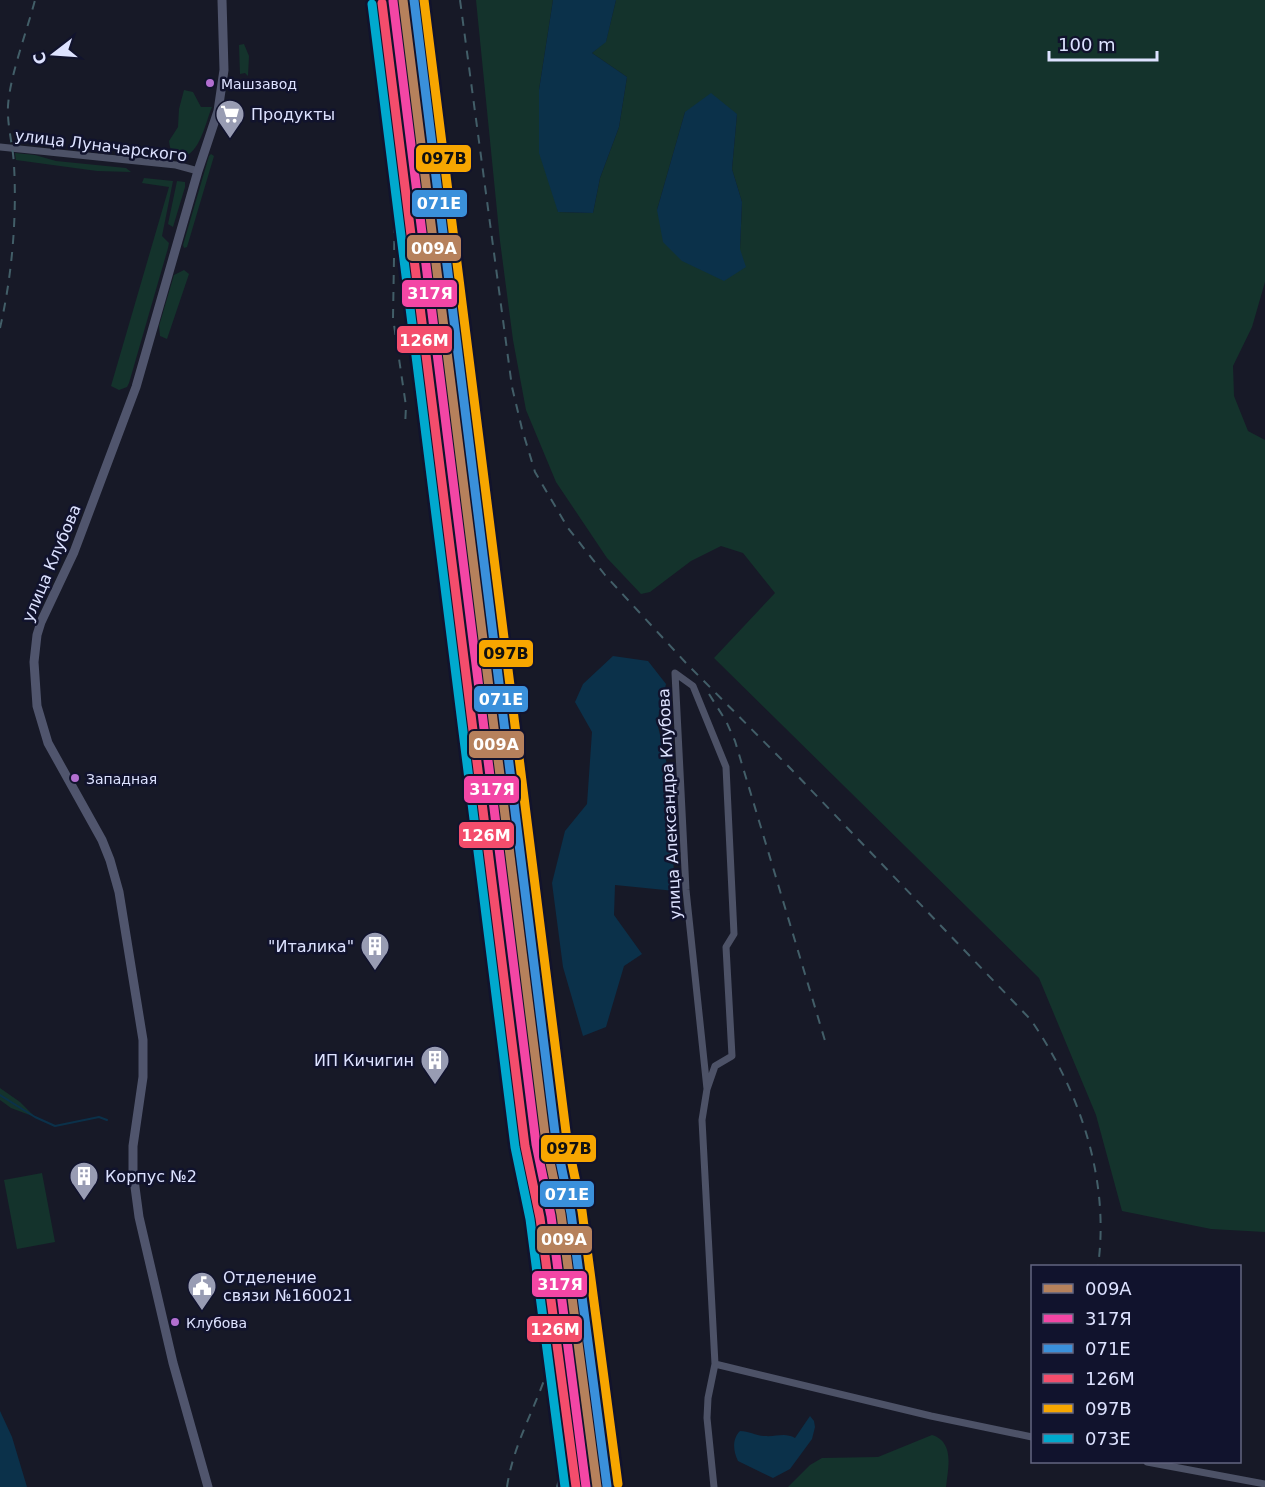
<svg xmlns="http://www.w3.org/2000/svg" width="1265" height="1487" viewBox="0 0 1265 1487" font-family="'DejaVu Sans',sans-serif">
<rect width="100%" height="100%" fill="#171927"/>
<!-- green -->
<path fill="#14332c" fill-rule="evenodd" d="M 476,0 L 553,0 L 539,90 L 558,212 L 593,213 L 600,178 L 619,127 L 627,77 L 592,53 L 606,41 L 616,0 L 1265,0 L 1265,282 L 1252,327 L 1233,366 L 1234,396 L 1248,431 L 1265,440 L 1265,1232 L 1211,1229 L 1122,1211 L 1096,1115 L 1039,978 L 714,658 L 775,593 L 743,553 L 721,546 L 691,561 L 650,592 L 641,594 L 607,558 L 556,482 L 526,410 L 513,340 L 500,241 ZM 685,112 L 737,114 L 732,169 L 742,202 L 740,249 L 657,210 Z
M 244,44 L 249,56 L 248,76 L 245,73 L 240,74 L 239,45 Z
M 184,90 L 193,92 L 201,107 L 212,107 C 206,120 199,160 179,156 C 171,155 170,148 169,141 L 178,127 L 179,109 Z
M 15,153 L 35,155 L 56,161 L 126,168 L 131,172 L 97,171 L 16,160 Z
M 211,154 L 214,156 L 187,247 L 184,248 L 183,245 L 209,156 Z
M 144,178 L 173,181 L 162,236 L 169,243 L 168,248 L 129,383 L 127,387 L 119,390 L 111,386 L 169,187 L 142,183 Z
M 177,181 L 185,182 L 185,187 L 173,227 L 168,224 Z
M 184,270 L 189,274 L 167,339 L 160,336 L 159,326 L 174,275 Z
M 0,1088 L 20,1102 L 35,1117 L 11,1108 L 0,1100 Z
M 42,1173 L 55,1242 L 17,1249 L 4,1180 Z
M 932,1435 C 955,1442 948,1469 946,1487 L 788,1487 L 810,1465 L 822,1458 L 878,1457 Z"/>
<!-- water -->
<path fill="#0b314a" d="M 553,0 L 616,0 L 606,42 L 592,53 L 627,77 L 619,127 L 600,178 L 593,213 L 558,212 L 539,153 L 539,90 Z
M 711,93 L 737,114 L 732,169 L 742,202 L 740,249 L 746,267 L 724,281 L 682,261 L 663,242 L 657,210 L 685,112 Z
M 613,656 L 648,661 L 666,684 L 657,722 L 668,769 L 675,891 L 615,885 L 614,915 L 642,954 L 624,966 L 606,1027 L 583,1036 L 563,967 L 552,883 L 565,831 L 587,804 L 592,732 L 575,702 L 583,684 Z
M 0,1411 L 12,1437 L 27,1487 L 0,1487 Z
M 810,1416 L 814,1421 L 815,1427 L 812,1439 L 790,1469 L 773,1478 L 738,1461 C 733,1451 732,1439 740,1431 C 749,1431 756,1436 765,1436 C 776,1437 785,1432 795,1438 Z"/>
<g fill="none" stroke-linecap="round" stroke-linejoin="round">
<!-- stream -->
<path stroke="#0b314a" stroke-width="2" d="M 0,1095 L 35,1117 L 55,1126 L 99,1117 L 107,1120"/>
<!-- minor -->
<path stroke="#4d5267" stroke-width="7" d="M 0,147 L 176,165 L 198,171
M 707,1089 L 686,890 L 675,673 L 693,686 L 726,767 L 734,934 L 726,947 L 732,1056 L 715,1066 L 707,1089 L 702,1120 L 715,1364 L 708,1398 L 707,1418 L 714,1487
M 715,1364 L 931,1416 L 1032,1437
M 1147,1462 L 1265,1484"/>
<!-- secondary -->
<path stroke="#50556d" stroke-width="9" d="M 208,1487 L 173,1363 L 139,1217 L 133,1172 L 133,1146 L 143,1077 L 143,1040 L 119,892 L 110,860 L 102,840 L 48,743 L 37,706 L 34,662 L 37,635 L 41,622 L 74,552 L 136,387 L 198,171 L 218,111 L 224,70 L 222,0"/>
<!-- rail -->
<path stroke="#425e68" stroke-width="2" stroke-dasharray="9 8" stroke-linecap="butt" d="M 395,0 L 542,1160 L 574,1311
M 415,0 L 420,37
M 460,0 L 512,387 L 522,429 L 535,472 L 568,528 L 605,575 L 686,663 L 790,768 L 1031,1020 C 1080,1091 1110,1180 1098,1266
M 421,47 L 435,119 L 458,210
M 397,78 L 401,126 L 437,420
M 396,139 L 393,318 L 406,406 L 405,427
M 0,328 C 12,276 17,218 14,165 C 13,145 7,126 8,106 C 10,75 27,31 35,0
M 709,694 L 726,721 L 735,741 L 826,1044
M 591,1286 L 600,1413 L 609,1487
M 507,1487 C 513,1445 535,1409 548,1369 C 562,1327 557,1283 551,1240
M 557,1487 L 572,1428 L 574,1374 L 565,1300
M 569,1487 L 570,1458"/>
<!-- rail-1 casing -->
<g stroke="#11132d" stroke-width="14">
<path id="rail-1" d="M 403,0 L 546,1143 L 561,1214 L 597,1487"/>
</g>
<!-- rail-2 casing -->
<g stroke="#11132d" stroke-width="14">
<path id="rail-2" d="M 393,1 L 536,1144 L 551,1216 L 586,1487"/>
</g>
<!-- rail-3 casing -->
<g stroke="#11132d" stroke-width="14">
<path id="rail-3" d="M 414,0 L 556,1141 L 571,1213 L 607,1486"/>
</g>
<!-- rail-4 casing -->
<g stroke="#11132d" stroke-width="14">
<path id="rail-4" d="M 382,3 L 525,1146 L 540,1218 L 576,1487"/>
</g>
<!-- rail-5 casing -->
<g stroke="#11132d" stroke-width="14">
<path id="rail-5" d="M 424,0 L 567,1140 L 582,1211 L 618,1484"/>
</g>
<!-- rail-6 casing -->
<g stroke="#11132d" stroke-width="14">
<path id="rail-6" d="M 372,4 L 515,1147 L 530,1219 L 565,1487"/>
</g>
<!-- rail-1 -->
<use href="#rail-1" stroke="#b6815c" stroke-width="9"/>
<!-- rail-2 -->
<use href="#rail-2" stroke="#f346a5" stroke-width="9"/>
<!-- rail-3 -->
<use href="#rail-3" stroke="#3a90db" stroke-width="9"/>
<!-- rail-4 -->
<use href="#rail-4" stroke="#f44d6c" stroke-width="9"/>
<!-- rail-5 -->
<use href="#rail-5" stroke="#f7a600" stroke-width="9"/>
<!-- rail-6 -->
<use href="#rail-6" stroke="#00a9ce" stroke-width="9"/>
</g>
<!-- icons -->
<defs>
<g id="supermarket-pin" transform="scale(1.5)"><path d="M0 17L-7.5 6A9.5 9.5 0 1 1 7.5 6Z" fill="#989cb3" stroke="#11132d"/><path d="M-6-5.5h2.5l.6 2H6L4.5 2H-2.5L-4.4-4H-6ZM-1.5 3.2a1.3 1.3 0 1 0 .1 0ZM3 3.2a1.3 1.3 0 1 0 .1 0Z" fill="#fff"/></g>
<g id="building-pin" transform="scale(1.5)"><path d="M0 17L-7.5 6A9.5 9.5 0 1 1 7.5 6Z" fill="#989cb3" stroke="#11132d"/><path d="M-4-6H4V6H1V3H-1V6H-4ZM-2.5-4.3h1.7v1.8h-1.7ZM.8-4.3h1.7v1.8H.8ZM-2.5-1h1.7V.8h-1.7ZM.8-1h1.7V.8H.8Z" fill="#fff"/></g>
<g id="civic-pin" transform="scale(1.5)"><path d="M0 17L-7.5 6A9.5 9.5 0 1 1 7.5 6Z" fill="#989cb3" stroke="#11132d"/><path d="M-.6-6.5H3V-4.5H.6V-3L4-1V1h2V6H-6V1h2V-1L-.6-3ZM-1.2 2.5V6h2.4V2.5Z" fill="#fff"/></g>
</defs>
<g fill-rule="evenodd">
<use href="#supermarket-pin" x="230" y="114"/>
<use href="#building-pin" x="375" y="946"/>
<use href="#building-pin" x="435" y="1060"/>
<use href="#building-pin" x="84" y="1176"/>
<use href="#civic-pin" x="202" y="1286"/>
</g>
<!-- markers -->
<g fill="#b36fd0" stroke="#11132d" stroke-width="2">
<circle cx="210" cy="83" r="5"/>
<circle cx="75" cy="778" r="5"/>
<circle cx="175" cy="1322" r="5"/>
</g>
<g text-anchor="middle" stroke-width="5" stroke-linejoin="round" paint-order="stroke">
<!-- bus labels -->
<g font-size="14" fill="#dde2ff" stroke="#11132d" text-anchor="start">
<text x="221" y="89">Машзавод</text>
<text x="86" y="784">Западная</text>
<text x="186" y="1328">Клубова</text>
</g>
<!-- poi labels -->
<g font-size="16" fill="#dde2ff" stroke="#11132d" text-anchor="start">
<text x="251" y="120">Продукты</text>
<text x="354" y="952" text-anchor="end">"Италика"</text>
<text x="414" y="1066" text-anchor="end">ИП Кичигин</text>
<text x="105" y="1182">Корпус №2</text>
<text x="223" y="1283">Отделение<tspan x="223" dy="18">связи №160021</tspan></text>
</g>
<!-- street labels -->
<g font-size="16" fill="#dde2ff" stroke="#11132d">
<text transform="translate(101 145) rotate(7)" y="6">улица Луначарского</text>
<text transform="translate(51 563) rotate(-67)" y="6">улица Клубова</text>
<text transform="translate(669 804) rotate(-93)" y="6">улица Александра Клубова</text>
</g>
</g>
<g stroke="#11132d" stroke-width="2">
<rect x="415" y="144" width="57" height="29" rx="6" fill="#f7a600"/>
<rect x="411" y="189" width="57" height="29" rx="6" fill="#3a90db"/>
<rect x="406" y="234" width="56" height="28" rx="6" fill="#b6815c"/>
<rect x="401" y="279" width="57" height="29" rx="6" fill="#f346a5"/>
<rect x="396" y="325" width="57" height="29" rx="6" fill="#f44d6c"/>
<rect x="478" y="639" width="56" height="29" rx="6" fill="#f7a600"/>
<rect x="473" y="685" width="56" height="28" rx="6" fill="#3a90db"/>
<rect x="468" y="730" width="57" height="29" rx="6" fill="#b6815c"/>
<rect x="463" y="775" width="57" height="29" rx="6" fill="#f346a5"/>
<rect x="458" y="821" width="57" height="28" rx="6" fill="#f44d6c"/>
<rect x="540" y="1134" width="57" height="29" rx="6" fill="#f7a600"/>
<rect x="539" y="1180" width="56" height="28" rx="6" fill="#3a90db"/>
<rect x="536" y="1225" width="57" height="29" rx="6" fill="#b6815c"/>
<rect x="531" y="1270" width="57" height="28" rx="6" fill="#f346a5"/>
<rect x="526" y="1315" width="57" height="28" rx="6" fill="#f44d6c"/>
</g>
<g font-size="16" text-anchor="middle" font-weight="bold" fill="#fff">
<text x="439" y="209">071Е</text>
<text x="434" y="254">009А</text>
<text x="430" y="299">317Я</text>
<text x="424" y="346">126М</text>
<text x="501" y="705">071Е</text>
<text x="496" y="750">009А</text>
<text x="492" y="795">317Я</text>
<text x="486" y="841">126М</text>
<text x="567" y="1200">071Е</text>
<text x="564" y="1245">009А</text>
<text x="560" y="1290">317Я</text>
<text x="555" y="1335">126М</text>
</g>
<g font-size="16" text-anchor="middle" font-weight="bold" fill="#111">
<text x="444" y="164">097В</text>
<text x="506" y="659">097В</text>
<text x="569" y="1154">097В</text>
</g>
<!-- legend -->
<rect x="1031" y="1265" width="210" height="198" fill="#11132d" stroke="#636681" stroke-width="1.5"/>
<rect x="1043" y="1284" width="30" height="9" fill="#b6815c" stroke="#636681" stroke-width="1.5"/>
<text x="1085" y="1295" font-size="18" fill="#dde2ff">009А</text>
<rect x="1043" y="1314" width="30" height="9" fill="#f346a5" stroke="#636681" stroke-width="1.5"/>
<text x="1085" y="1325" font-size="18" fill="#dde2ff">317Я</text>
<rect x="1043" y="1344" width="30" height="9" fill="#3a90db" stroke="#636681" stroke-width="1.5"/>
<text x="1085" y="1355" font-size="18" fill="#dde2ff">071Е</text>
<rect x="1043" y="1374" width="30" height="9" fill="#f44d6c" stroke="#636681" stroke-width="1.5"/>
<text x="1085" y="1385" font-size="18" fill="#dde2ff">126М</text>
<rect x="1043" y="1404" width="30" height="9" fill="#f7a600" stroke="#636681" stroke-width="1.5"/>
<text x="1085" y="1415" font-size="18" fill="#dde2ff">097В</text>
<rect x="1043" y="1434" width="30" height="9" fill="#00a9ce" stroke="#636681" stroke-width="1.5"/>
<text x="1085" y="1445" font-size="18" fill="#dde2ff">073Е</text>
<!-- north arrow -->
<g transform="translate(54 54) rotate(253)" stroke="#11132d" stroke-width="4.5" paint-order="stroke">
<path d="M0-4.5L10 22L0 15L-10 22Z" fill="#dde2ff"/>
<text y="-9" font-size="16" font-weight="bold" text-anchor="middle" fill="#dde2ff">С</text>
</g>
<!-- scale -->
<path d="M1049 51v9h108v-9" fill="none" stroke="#dde2ff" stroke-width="3"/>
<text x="1058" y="51" font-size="18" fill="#dde2ff" stroke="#11132d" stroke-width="4.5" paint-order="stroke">100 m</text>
</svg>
